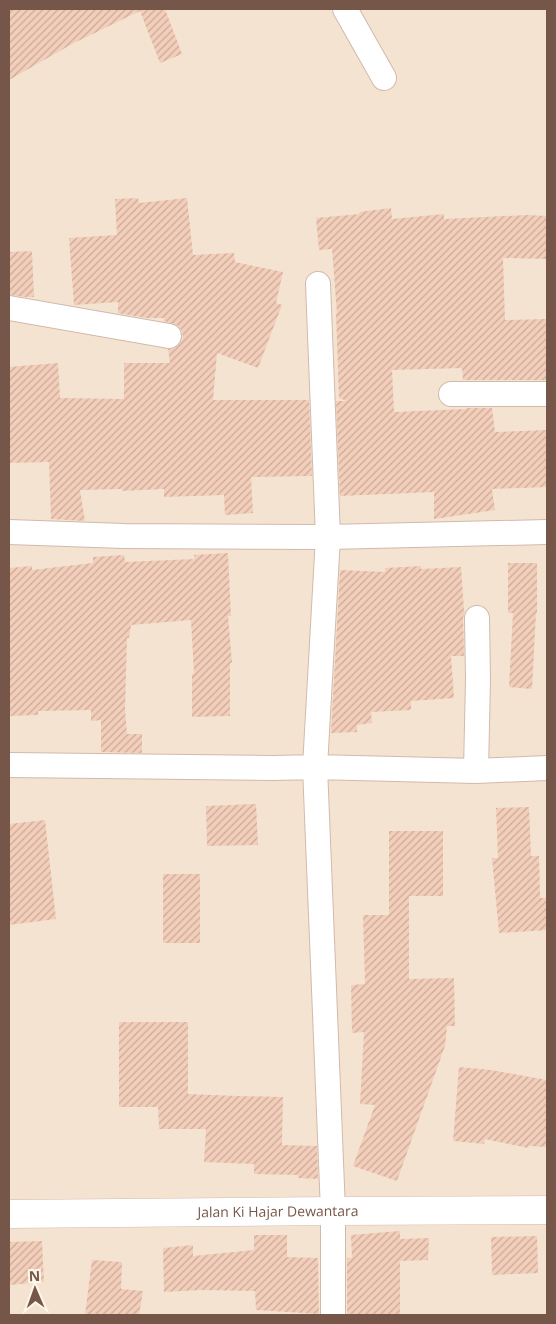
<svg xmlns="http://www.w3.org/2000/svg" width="556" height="1324" viewBox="0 0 556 1324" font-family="'Open Sans',sans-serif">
<defs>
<pattern id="building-hatch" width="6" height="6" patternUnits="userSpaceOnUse" patternTransform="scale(1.25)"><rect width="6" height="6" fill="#f3ceba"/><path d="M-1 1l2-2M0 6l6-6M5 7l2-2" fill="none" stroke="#c9aa99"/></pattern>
</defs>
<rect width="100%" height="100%" fill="#fdf2e3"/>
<!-- residential -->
<path fill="#f5e3d1" d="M 9,9 L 547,9 L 547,1315 L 9,1315 Z"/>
<!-- building -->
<path fill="url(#building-hatch)" d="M 9,9 L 165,9 L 182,54 L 160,63 L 140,11 L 72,44 L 9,80 Z
M 138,198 L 139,203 L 187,198 L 193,255 L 234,253 L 235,262 L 283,272 L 276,303 L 282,305 L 258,368 L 217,353 L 213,400 L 309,400 L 312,476 L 251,477 L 253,513 L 225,515 L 224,495 L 164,497 L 164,489 L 122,491 L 122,489 L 80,490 L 85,521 L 51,519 L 49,462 L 9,463 L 9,367 L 58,363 L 60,398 L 124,399 L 124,363 L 170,363 L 168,349 L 174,349 L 180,344 L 183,338 L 182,331 L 177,325 L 164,321 L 164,318 L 147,318 L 118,313 L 118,302 L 74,305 L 69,238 L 117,235 L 115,199 Z
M 391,208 L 392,219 L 444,214 L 444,219 L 526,215 L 547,216 L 547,259 L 503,258 L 505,320 L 547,319 L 547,380 L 463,380 L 462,368 L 392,370 L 394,412 L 466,409 L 466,408 L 492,408 L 495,432 L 547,430 L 547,487 L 492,489 L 495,510 L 434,519 L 434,492 L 340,496 L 336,401 L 347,401 L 339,398 L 336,313 L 337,313 L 332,249 L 319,250 L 316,218 L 360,214 L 359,212 Z
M 32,251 L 34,297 L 26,297 L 9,295 L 9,252 Z
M 228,553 L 231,616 L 228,616 L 232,663 L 230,663 L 230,716 L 192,717 L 192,674 L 194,674 L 191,620 L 131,625 L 129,638 L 127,638 L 125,709 L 127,734 L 142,734 L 142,753 L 101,752 L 101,720 L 91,721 L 91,710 L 38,711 L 38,715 L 9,716 L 9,568 L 32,566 L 32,570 L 93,563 L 93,557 L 124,555 L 125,562 L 195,559 L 194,555 Z
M 508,563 L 537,563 L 537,613 L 536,613 L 532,689 L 509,687 L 513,613 L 508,613 Z
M 421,566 L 421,569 L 461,567 L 464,611 L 465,611 L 463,618 L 464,656 L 451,656 L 454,698 L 411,701 L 411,710 L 371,712 L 372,723 L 357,725 L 357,732 L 331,733 L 340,570 L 385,572 L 385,568 Z
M 256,804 L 258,845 L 207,846 L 206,806 Z
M 529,807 L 531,856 L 539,856 L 540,898 L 547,898 L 547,930 L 499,933 L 492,858 L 498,858 L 496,808 Z
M 45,820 L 56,919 L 9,925 L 9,824 Z
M 389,831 L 443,831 L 443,896 L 409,896 L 409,979 L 454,978 L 455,1026 L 447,1026 L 445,1046 L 397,1181 L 353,1166 L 375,1105 L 360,1104 L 364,1032 L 352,1033 L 351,985 L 365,984 L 363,915 L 389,915 Z
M 163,874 L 200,874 L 200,943 L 163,943 Z
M 119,1022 L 188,1022 L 188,1094 L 238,1096 L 283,1097 L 282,1145 L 317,1146 L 318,1179 L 298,1178 L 298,1175 L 254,1174 L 254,1164 L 204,1162 L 206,1129 L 159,1129 L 158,1107 L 119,1107 Z
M 459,1067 L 491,1070 L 547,1080 L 547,1147 L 529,1146 L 528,1148 L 485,1139 L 484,1144 L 453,1141 Z
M 400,1231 L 400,1239 L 429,1238 L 428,1260 L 400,1261 L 400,1315 L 347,1315 L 347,1258 L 352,1258 L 351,1235 Z
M 254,1235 L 287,1235 L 287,1257 L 318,1258 L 319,1314 L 256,1310 L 255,1291 L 201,1290 L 164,1292 L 163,1248 L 193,1245 L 193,1256 L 254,1250 Z
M 537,1236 L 538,1273 L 492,1275 L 491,1237 Z
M 42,1241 L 44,1282 L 9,1285 L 9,1242 Z
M 92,1260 L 122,1262 L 121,1289 L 143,1291 L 139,1315 L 85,1315 Z"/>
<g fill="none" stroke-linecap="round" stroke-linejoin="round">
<!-- street casing -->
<g stroke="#d1baac" stroke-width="26">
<path id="street" d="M 345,9 L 384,78
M 318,284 L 328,537 L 315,767 L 333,1211 L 333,1315
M 9,308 L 169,336
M 451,394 L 547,394
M 9,532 L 124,536 L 328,537 L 547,532
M 9,765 L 274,768 L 315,767 L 476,771 L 547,768
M 476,771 L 478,679 L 477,618"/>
</g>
<!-- secondary casing -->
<g stroke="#d4baa9" stroke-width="29">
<g id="secondary">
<path id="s1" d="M 9,1214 L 333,1211 L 547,1210"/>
</g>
</g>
<!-- street -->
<use href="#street" stroke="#fff" stroke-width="24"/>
<!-- secondary -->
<use href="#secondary" stroke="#fff" stroke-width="28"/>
</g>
<g text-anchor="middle" stroke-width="4" stroke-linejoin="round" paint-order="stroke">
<!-- street labels -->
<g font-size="14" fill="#765648" stroke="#fff6ea">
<text dy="5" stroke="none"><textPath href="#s1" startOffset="269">Jalan Ki Hajar Dewantara</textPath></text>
</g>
</g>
<!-- border -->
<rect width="556" height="1324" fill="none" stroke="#765648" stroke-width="20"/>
<!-- north arrow -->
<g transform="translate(35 1289) rotate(358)" stroke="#fff6ea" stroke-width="4" paint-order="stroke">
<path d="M0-4L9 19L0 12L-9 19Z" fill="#765648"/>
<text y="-8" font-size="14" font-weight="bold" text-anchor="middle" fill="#765648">N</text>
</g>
</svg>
